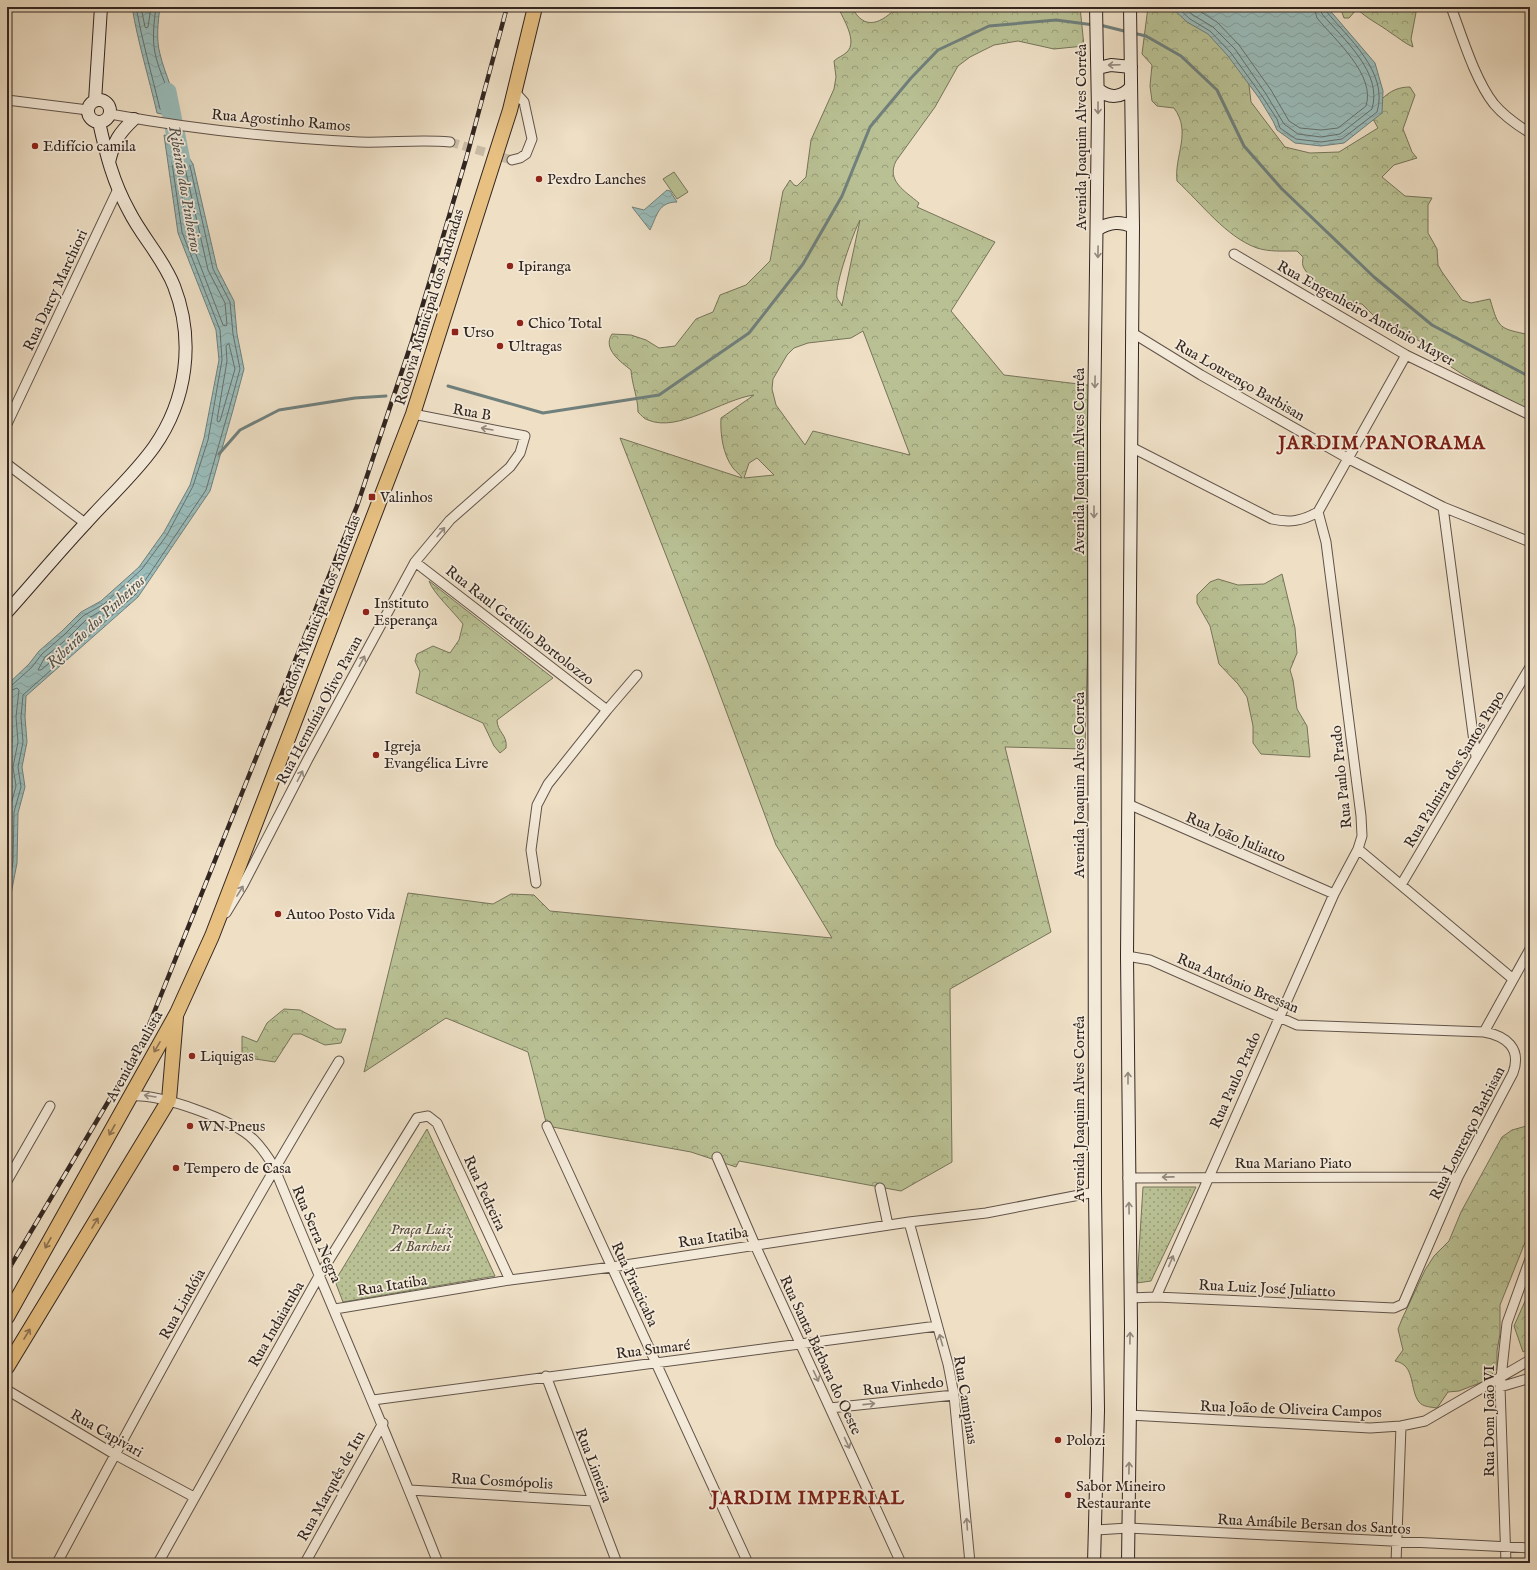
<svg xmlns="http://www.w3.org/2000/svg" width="1537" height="1570" viewBox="0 0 1537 1570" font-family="'IM FELL English',serif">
<defs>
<pattern id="forest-crowns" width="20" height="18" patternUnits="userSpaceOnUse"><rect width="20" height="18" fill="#b9c194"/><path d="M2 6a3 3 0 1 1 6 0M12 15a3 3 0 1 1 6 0" fill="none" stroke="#979d78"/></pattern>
<pattern id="park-dots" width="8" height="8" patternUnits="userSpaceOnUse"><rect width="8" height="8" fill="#b9c194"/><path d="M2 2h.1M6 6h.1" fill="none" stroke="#979d78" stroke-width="1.8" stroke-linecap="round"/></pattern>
<pattern id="water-waves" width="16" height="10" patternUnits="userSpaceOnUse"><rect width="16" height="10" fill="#9abcba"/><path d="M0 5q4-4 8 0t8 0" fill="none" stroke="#85a1a0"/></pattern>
</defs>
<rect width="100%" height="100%" fill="#eedfc5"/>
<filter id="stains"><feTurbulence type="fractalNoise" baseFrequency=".005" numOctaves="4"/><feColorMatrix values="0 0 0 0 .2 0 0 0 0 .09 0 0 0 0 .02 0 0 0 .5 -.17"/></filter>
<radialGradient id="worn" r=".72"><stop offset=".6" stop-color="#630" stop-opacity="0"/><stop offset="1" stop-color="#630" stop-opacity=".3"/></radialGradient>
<!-- grass -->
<path fill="#b9c194" stroke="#76745a" d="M 674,172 L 688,192 L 677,199 L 663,179 Z"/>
<!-- forest -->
<path fill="url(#forest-crowns)" stroke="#76745a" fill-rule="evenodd" d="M 838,7 L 852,7 C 864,32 882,23 897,7 L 1080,7 L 1084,46 L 1054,49 L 1018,41 L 994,45 L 970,57 L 958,66 L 935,107 L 896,161 C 886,181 905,191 919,203 L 917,207 L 995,242 L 951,311 L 1004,375 L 1095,386 L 1085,749 L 1005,747 L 1051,932 L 950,989 L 952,1162 L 901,1191 L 739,1161 L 736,1167 L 691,1152 L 547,1126 L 528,1052 L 446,1018 L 364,1072 L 408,893 L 493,904 L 511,894 L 534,895 L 550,911 L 832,938 L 776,845 L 709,665 L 620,438 L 742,478 C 740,474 736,472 733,468 C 723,455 720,434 721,418 L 754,395 C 723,399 678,433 648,420 C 644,419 641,415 638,412 C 638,398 632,385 631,370 C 621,362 602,349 612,334 L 631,335 L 646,340 L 659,348 L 675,346 L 696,319 L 713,312 L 720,295 L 746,285 L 770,261 L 783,191 L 790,180 L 794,185 L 797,186 L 806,177 L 811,140 L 834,89 L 836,77 L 834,61 C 838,57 843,56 847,52 C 858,41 843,19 838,7 ZM 860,220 L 842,305 L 842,306 C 841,303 838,300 837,298 C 834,286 854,231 860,220 ZM 863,331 L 910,455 L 813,431 L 805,445 L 776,405 L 772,389 L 773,379 L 787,355 L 794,348 L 808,343 L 851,338 ZM 757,458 L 774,475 L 744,478 L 749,463 Z
M 1148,7 L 1186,7 L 1247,69 L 1251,102 L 1285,147 L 1310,153 L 1339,152 L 1378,128 L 1369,112 C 1382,99 1390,87 1410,87 L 1415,95 L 1403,129 L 1412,152 L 1417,158 L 1394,165 L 1382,177 L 1405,196 L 1432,198 L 1428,205 L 1428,233 L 1437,249 L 1438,265 L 1442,272 L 1462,300 L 1471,303 L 1490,299 C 1499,330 1499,328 1530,335 L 1530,412 L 1462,374 L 1442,361 L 1427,345 L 1376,318 L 1362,304 C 1346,303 1309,282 1303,266 C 1302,263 1303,259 1303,257 L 1297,251 C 1284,251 1269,252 1257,248 C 1226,237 1201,203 1177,181 C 1174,156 1192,132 1174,108 L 1157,106 L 1152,101 L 1150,86 L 1152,65 L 1142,54 Z
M 1340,7 L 1417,7 L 1411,39 L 1413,47 C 1404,43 1399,38 1391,33 C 1379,24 1369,20 1357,9 L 1349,18 L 1344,18 Z
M 1282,574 L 1295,628 L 1297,653 L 1290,670 L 1293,680 L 1297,709 L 1307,726 L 1310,757 L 1261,754 L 1253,743 L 1253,726 L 1247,697 L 1238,684 L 1219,664 L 1210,626 L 1197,603 L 1197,595 L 1210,582 L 1218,579 L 1238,585 L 1264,584 Z
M 429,581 L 553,678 L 497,720 C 497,732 508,735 506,748 L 500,753 L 494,746 L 483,723 L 416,693 L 420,672 L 415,661 L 417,654 L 433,646 L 450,653 L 459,640 L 463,624 C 454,612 433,593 429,581 Z
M 284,1009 L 300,1010 L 336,1029 L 346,1029 L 341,1043 L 325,1045 L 301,1034 L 293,1034 L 275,1062 L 242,1057 L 242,1036 L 257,1042 L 267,1023 Z
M 1530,1125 L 1530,1230 L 1500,1305 L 1500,1334 L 1497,1351 L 1497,1369 L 1485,1381 L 1459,1391 L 1448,1392 L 1437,1408 C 1431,1407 1423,1407 1419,1402 C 1409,1389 1416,1365 1395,1361 L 1403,1350 L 1398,1329 L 1402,1319 L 1425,1270 L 1434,1256 L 1449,1241 L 1461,1212 L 1502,1137 L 1512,1130 Z
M 1530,1290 L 1530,1348 L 1523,1352 L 1514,1326 Z"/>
<!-- park -->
<path fill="url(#park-dots)" stroke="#76745a" d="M 427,1129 L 495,1276 L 343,1302 L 335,1281 Z
M 1143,1187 L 1196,1187 L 1151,1281 L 1137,1283 Z"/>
<!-- water -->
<path fill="url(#water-waves)" stroke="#70807d" d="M 132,7 L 160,7 C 158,22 156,39 160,54 C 165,76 177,94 175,117 L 157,113 C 149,78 138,43 132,7 Z
M 1171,7 L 1327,7 L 1375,63 L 1383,91 L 1382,113 L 1344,143 L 1321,146 L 1295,143 L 1277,130 L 1273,121 L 1259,98 L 1228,56 L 1208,34 L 1187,22 Z
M 164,135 L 185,138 L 182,147 L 193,164 L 217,268 L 234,301 L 237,334 L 244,369 L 233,410 L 210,491 L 138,597 L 26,696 L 25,717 L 27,742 L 22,767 L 25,787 L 18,813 L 17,863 L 7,915 L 9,702 L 7,685 L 29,664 L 39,651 L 62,631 L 81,612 L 101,601 L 139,567 L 164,532 L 190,485 L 204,438 L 219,360 L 216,330 L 178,233 Z
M 667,190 L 670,191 L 677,202 C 658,202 657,216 650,230 L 632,207 L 644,210 Z"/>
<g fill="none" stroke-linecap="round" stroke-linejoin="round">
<!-- shore -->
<path stroke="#66716e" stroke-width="1" d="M 136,7 C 142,41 152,75 160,109 L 170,112 L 172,110 C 170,90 159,73 155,53 C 152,38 154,22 156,7
M 141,7 L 145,27 L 146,28 L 148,27 L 151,7
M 1177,7 L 1190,19 L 1210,31 L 1231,53 L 1262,96 L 1277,119 L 1280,128 L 1296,139 L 1321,142 L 1342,139 L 1377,112 C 1389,72 1348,38 1326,11 L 1325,7
M 1184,7 L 1193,15 L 1213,27 L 1235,49 L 1266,94 L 1284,124 L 1298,134 L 1321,137 L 1340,134 L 1372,109 C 1383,72 1343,39 1322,14 L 1320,7
M 1193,7 L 1217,22 L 1239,45 L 1271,90 L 1289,121 L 1300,128 L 1321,130 L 1338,128 L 1366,106 C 1376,75 1335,40 1317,18 L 1314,7
M 179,160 L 185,168 L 208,270 L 225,303 L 227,325 L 226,326 L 223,325 L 187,231 L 177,162 Z
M 229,344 L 235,369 L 220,421 L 218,422 L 217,420 L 227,361 L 226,346 Z
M 103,610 L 105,611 L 105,614 L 41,670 L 38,670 L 45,657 L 68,638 L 86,620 Z
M 7,687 L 11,686 L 32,667 L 42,654 L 65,634 L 83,616 L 104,604 L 142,569 L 167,535 L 193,486 L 208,440 L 222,360 L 220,330 L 182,232 L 169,142 L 171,140 L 178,141 L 179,149 L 190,166 L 213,269 L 230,302 L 233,334 L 240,369 L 229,409 L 206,490 L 136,594 L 23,695 L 21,717 L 23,742 L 18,767 L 21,787 L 14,812 L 13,862 L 7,894
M 7,692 L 17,688 L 19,690 L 16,717 L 18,742 L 13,767 L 16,786 L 9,812 L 7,869
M 7,698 L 11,700 L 12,741 L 7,767 L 10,786 L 7,799"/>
<!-- stream -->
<path stroke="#70807d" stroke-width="3" d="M 1100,25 L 1128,32
M 1133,33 L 1146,36 L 1181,56 L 1217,90 L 1244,146 L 1282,189 L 1374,277 L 1432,325 L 1530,377
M 448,386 L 543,413 L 659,395 L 749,333 L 803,264 L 842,196 L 870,127 L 911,78 L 938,50 L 989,26 L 1056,20 L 1094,25
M 401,395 L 408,378
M 219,454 L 240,430 L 279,410 L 355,398 L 386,396"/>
<!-- river -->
<path stroke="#9abcba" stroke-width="19" d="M 167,92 L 181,161"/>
<!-- minor-tunnel -->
<path stroke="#c8baa4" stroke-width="9" stroke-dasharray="9 4.5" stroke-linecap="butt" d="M 450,142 L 512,160"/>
<!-- minor casing -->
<g stroke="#61544a" stroke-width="11">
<path id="minor" d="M 1451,7 C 1462,36 1475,80 1494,104 C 1504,116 1517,125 1530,133
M 7,100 L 88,110
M 110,114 C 191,129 277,138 359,142 C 390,143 420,139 450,142
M 512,160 L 520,158 L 526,154 L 532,139 L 524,102 L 515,92
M 1234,254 L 1406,355 L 1530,415
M 1131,332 L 1201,375 L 1349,459 L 1443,507 L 1530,542
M 7,424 L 118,189
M 1131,447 L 1272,519 C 1290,523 1302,521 1318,512
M 7,464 L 85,523
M 1443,507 L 1476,757
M 415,562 L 607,710
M 1128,804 L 1334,894
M 1358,849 L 1513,979
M 536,883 L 531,850 L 537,805 L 548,784 L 607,710 L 637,675
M 1401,885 L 1530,667
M 226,913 L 243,885 L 308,759 L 415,562 L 450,520 L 510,467 L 520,453 L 525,436 L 413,414
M 1127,956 L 1150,960 L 1297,1025 L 1484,1032 C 1506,1036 1522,1048 1513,1073 L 1458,1177 L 1403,1304 L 1394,1308 L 1156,1297 L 1130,1298
M 1484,1032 L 1530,949
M 131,1096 C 160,1094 233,1119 254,1140 C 262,1148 268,1157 274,1167 C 328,1299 386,1430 438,1563
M 547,1126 L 748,1563
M 717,1157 L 755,1245 L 901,1563
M 1128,1178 L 1458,1177
M 7,1181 L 50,1106
M 880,1188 L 888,1225
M 909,1222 L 948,1364 L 954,1395 L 970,1563
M 1156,1297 L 1334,894 L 1358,849 L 1362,836 L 1361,816 L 1326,542 L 1318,512 L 1406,355
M 335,1309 L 510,1280 L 612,1267 L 909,1222 L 986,1213 L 1095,1192
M 546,1376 L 617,1563
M 1500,1387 L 1530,1378
M 7,1390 L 114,1454 L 194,1497
M 373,1400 L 937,1326
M 830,1408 L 954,1395
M 1129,1415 L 1370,1428 L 1401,1426 L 1425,1421 L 1530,1360
M 410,1490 L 593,1501
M 1096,1530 L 1128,1528 L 1530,1548
M 57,1563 C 147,1394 239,1225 339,1061
M 158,1563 L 319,1276 L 417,1118 L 428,1116 L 437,1123 L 510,1280
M 305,1563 L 383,1423
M 1396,1563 L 1401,1426
M 1506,1563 L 1500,1387 L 1507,1323 L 1530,1259"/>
</g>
<!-- secondary casing -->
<g stroke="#322621" stroke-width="14">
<path id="secondary" d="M 1098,68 L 1111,65 L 1131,67
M 1098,89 C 1109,99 1122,98 1131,87
M88 111a11 11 0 1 1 22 0a11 11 0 1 1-22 0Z
M 95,101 L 101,7
M 109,162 C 114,141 119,133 134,119
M 1098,229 C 1110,222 1120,221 1133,227
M 7,612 C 33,583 58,553 85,524 C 108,498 134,475 154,447 C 187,400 195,340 174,286 C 163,258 142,237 129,211 C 113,182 106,154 99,122
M 1094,1563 L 1098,1410 L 1095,1192 L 1094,427 L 1098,110 L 1096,7
M 1128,1563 L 1131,1327 L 1127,956 L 1133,227 L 1130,7"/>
</g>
<!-- primary casing -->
<g stroke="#322621" stroke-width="16">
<path id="primary" d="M 7,1317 L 177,1013 L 212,936 L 413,414 L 510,110 L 535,7
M 7,1367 L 169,1100 L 176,1017"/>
</g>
<!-- minor -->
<use href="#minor" stroke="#f4ead9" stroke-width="9"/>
<!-- secondary -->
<use href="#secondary" stroke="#f4ead9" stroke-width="12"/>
<!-- primary -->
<use href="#primary" stroke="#e7c082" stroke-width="14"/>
<!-- rail casing -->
<g stroke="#322621" stroke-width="4.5">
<path id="rail" d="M 7,1272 L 127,1070 L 145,1035 L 357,506 L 412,341 L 466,159 L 507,7"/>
</g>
<!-- rail -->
<use href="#rail" stroke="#f4ead9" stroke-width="3" stroke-dasharray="9" stroke-linecap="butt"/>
</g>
<!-- one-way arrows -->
<defs><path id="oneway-shaft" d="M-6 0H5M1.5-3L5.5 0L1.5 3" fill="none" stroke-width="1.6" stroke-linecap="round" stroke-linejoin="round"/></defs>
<g stroke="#93887d">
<use href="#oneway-shaft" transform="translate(1114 65) rotate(178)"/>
<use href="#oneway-shaft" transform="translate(1098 108) rotate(90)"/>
<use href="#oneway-shaft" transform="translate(1098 252) rotate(91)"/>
<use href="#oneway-shaft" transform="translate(1095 382) rotate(91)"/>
<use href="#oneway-shaft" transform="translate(487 429) rotate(-170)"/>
<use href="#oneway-shaft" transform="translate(1094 512) rotate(90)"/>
<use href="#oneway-shaft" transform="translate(441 532) rotate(-50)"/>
<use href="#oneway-shaft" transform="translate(362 661) rotate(-62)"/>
<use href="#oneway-shaft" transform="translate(300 776) rotate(-63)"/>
<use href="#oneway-shaft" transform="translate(240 891) rotate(-58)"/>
<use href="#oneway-shaft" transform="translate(1128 1078) rotate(-90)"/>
<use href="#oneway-shaft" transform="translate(150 1096) rotate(-171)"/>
<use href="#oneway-shaft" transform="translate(1168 1177) rotate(179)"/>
<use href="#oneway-shaft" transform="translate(1129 1208) rotate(-91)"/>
<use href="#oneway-shaft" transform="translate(1171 1261) rotate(-67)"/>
<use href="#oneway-shaft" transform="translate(1130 1338) rotate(-89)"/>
<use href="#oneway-shaft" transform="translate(941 1340) rotate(-106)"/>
<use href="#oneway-shaft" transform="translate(816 1376) rotate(65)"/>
<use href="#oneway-shaft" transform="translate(869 1404) rotate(-6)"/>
<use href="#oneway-shaft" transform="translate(847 1443) rotate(65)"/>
<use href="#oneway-shaft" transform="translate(1129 1468) rotate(-89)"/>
<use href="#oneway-shaft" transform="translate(967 1524) rotate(-94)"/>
</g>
<g stroke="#8c7352">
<use href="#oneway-shaft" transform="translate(157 1047) rotate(120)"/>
<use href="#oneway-shaft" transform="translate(112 1130) rotate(119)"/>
<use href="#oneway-shaft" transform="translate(95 1223) rotate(-59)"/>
<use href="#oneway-shaft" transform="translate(48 1243) rotate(119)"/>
<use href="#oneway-shaft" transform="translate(27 1334) rotate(-59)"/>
</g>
<!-- markers -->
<g fill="#8f2418" stroke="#f4ead9" stroke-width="1.5">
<circle cx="35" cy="146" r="4"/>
<circle cx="539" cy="179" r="4"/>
<circle cx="510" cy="266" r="4"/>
<circle cx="520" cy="323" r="4"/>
<rect x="451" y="328" width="8" height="8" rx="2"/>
<circle cx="500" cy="346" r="4"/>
<rect x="368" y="493" width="8" height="8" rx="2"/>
<circle cx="366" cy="612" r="4"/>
<circle cx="376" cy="755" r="4"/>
<circle cx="278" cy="914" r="4"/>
<circle cx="192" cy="1056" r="4"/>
<circle cx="190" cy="1126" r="4"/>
<circle cx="176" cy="1168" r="4"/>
<circle cx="1058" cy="1440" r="4"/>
<circle cx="1068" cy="1495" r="4"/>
</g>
<g text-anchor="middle" stroke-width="3.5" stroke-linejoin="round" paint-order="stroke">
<!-- street labels -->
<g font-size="15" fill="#322621" stroke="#f4ead9">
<text transform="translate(281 120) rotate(5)" y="5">Rua Agostinho Ramos</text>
<text transform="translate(1081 137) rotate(-90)" y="5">Avenida Joaquim Alves Corrêa</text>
<text transform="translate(55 290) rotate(-65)" y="5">Rua Darcy Marchiori</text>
<text transform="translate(429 307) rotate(-73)" y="5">Rodovia Municipal dos Andradas</text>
<text transform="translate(1366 313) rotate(29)" y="5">Rua Engenheiro Antônio Mayer</text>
<text transform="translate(1240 380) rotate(30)" y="5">Rua Lourenço Barbisan</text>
<text transform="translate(472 412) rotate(10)" y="5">Rua B</text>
<text transform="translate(1079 461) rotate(-90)" y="5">Avenida Joaquim Alves Corrêa</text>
<text transform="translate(319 611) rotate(-69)" y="5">Rodovia Municipal dos Andradas</text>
<text transform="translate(520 625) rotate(38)" y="5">Rua Raul Getúlio Bortolozzo</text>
<text transform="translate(319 710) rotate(-62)" y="5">Rua Hermínia Olivo Pavan</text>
<text transform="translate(1454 769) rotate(-59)" y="5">Rua Palmira dos Santos Pupo</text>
<text transform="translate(1341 777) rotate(-96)" y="5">Rua Paulo Prado</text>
<text transform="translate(1079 785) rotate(-90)" y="5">Avenida Joaquim Alves Corrêa</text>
<text transform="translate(1236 837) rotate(23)" y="5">Rua João Juliatto</text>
<text transform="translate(1238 983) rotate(23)" y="5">Rua Antônio Bressan</text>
<text transform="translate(134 1056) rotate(-61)" y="5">Avenida Paulista</text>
<text transform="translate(1235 1080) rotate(-66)" y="5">Rua Paulo Prado</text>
<text transform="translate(1079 1109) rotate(-90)" y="5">Avenida Joaquim Alves Corrêa</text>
<text transform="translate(1467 1133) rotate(-63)" y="5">Rua Lourenço Barbisan</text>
<text x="1293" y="1168">Rua Mariano Piato</text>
<text transform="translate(485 1193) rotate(65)" y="5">Rua Pedreira</text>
<text transform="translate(317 1234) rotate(67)" y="5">Rua Serra Negra</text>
<text transform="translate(713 1237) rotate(-9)" y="5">Rua Itatiba</text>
<text transform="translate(635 1284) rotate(65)" y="5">Rua Piracicaba</text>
<text transform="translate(392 1285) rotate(-9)" y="5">Rua Itatiba</text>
<text transform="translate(1267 1288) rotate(3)" y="5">Rua Luiz José Juliatto</text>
<text transform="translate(182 1304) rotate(-61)" y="5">Rua Lindóia</text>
<text transform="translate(276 1324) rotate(-60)" y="5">Rua Indaiatuba</text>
<text transform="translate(653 1349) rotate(-7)" y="5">Rua Sumaré</text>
<text transform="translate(821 1355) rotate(65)" y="5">Rua Santa Bárbara do Oeste</text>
<text transform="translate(903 1386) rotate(-6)" y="5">Rua Vinhedo</text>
<text transform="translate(966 1400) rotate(81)" y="5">Rua Campinas</text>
<text transform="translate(1291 1409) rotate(2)" y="5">Rua João de Oliveira Campos</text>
<text transform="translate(1489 1421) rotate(-90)" y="5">Rua Dom João VI</text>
<text transform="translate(107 1433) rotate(30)" y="5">Rua Capivari</text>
<text transform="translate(594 1465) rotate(69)" y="5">Rua Limeira</text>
<text transform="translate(502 1481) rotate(3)" y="5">Rua Cosmópolis</text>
<text transform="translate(331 1486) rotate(-61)" y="5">Rua Marquês de Itu</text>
<text transform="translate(1314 1524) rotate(3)" y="5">Rua Amábile Bersan dos Santos</text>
</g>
<!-- poi labels -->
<g font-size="15" fill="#322621" stroke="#f4ead9" text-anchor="start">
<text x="43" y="151">Edifício camila</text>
<text x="547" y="184">Pexdro Lanches</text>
<text x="518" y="271">Ipiranga</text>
<text x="528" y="328">Chico Total</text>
<text x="463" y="337">Urso</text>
<text x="508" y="351">Ultragas</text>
<text x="380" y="502">Valinhos</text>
<text x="374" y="608">Instituto<tspan x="374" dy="17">Esperança</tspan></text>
<text x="384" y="751">Igreja<tspan x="384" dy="17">Evangélica Livre</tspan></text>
<text x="286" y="919">Autoo Posto Vida</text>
<text x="200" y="1061">Liquigas</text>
<text x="198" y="1131">WN Pneus</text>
<text x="184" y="1173">Tempero de Casa</text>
<text x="1066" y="1445">Polozi</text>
<text x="1076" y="1491">Sabor Mineiro<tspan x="1076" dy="17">Restaurante</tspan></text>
</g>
<!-- park labels -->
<g font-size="15" font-style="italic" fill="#544d3e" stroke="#f4ead9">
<text x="421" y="1234">Praça Luiz<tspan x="421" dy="17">A Barchesi</tspan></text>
</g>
<!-- water labels -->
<g font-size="16" font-style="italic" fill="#51534f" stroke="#f4ead9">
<text transform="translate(186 189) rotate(80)" y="6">Ribeirão dos Pinheiros</text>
<text transform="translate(95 621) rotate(-43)" y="6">Ribeirão dos Pinheiros</text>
</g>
<!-- district labels -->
<g font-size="19" font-weight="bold" letter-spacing="1" fill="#7a1f14" stroke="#f4ead9">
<text x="1382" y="449">JARDIM PANORAMA</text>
<text x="808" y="1504">JARDIM IMPERIAL</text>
</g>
</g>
<!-- margin -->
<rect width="1537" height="1570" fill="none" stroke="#eedfc5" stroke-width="24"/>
<rect x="8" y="8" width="1521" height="1554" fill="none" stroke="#322621" stroke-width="2"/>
<rect x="12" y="12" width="1513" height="1546" fill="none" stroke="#322621"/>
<rect width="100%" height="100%" filter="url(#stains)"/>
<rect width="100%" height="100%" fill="url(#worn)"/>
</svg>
